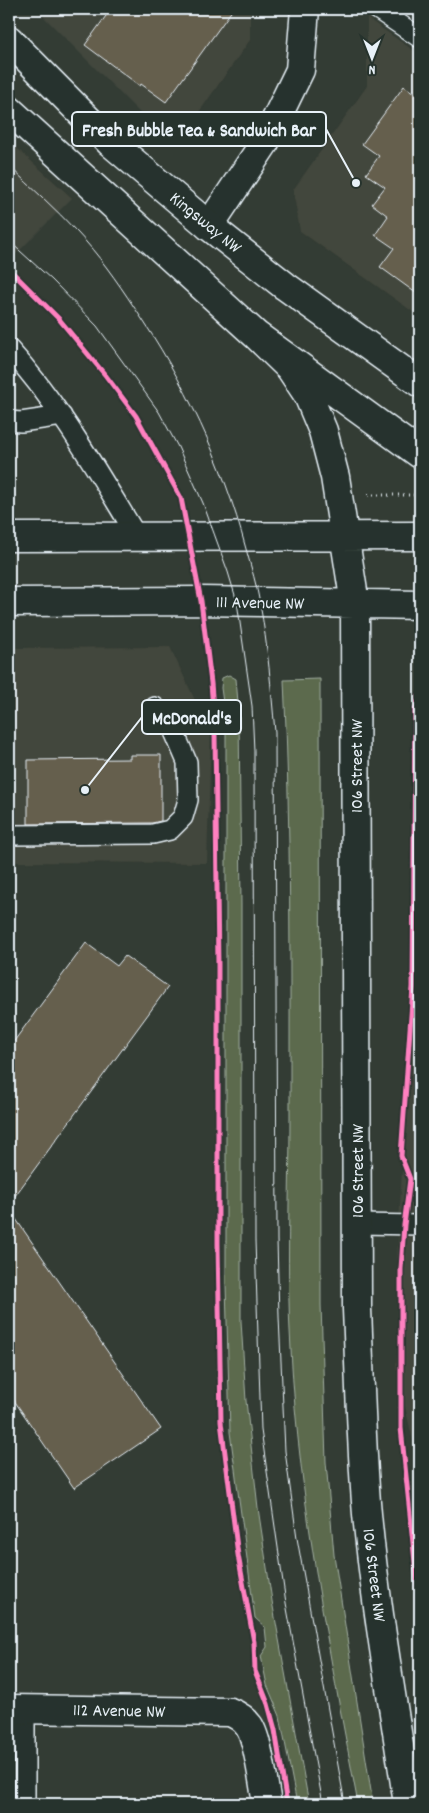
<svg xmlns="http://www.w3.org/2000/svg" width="429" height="1813" viewBox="0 0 429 1813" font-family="Dekko,sans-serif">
<rect width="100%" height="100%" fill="#333c34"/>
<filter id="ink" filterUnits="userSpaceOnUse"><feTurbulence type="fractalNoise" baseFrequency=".02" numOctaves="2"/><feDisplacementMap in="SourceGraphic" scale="10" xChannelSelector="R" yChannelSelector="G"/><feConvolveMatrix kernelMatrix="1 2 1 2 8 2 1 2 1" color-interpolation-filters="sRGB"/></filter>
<g filter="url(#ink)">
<!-- built -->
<path fill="#42463c" d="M 36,9 L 250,9 L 250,40 L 192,122 L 153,126 Z
M 367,18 L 420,55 L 420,317 L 300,231 L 293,190 L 367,86 Z
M 9,141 L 72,198 L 11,259 L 9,256 Z
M 170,647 L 211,734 L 207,863 L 9,862 L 9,648 Z
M 420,863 L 420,1472 L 396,1367 L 399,1330 L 397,1256 Z"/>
<!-- green -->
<path fill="#5b6b4d" stroke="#a2aea2" d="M 229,675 L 236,679 L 239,714 L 241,905 L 241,1321 L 246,1401 L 258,1508 L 272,1601 L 309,1804 L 297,1804 L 280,1716 L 267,1685 L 261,1656 L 267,1647 L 265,1627 L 255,1618 L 230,1432 L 226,1284 L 226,724 L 221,688 L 222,678 Z
M 320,679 L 321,1305 L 326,1462 L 334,1555 L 373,1804 L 358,1804 C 330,1654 299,1503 291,1350 C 286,1272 290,1194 290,1117 C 290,971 291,825 284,680 Z"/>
<!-- building -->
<path fill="#655e4e" stroke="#e8f1f8" d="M 111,9 L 233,9 L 166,102 L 141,84 L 140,86 L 85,45 Z
M 404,86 L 420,97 L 420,296 L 380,267 L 394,248 L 375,235 L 388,216 L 372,204 L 385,187 L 366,174 L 379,156 L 362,144 Z
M 130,755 L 161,755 L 161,821 L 152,823 L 28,824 L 28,760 L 130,759 Z
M 86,943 L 117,966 L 125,956 L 168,987 L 9,1204 L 9,1048 Z
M 9,1209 L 161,1429 L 74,1488 L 9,1393 Z"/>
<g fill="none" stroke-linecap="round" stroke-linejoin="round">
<!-- lane casing -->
<g stroke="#e8f1f8" stroke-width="22">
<path id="lane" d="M 377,9 L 420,38
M 9,349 C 60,405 98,473 138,538
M 9,421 L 21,422 L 62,416
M 9,835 L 153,834 L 170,830 L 183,817 L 188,800 L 187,762 L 169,720 L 155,707
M 357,1224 L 420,1225
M 25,1804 L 25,1709"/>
</g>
<!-- street casing -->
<g stroke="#e8f1f8" stroke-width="31">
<path id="street" d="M 209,226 L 265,142 L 300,70 L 305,9
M 9,1709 L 230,1712 C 238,1715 244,1719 249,1726 C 258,1739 264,1787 267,1804"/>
</g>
<!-- secondary casing -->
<g stroke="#e8f1f8" stroke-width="31">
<path id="secondary" d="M 9,40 L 110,142 L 209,226 L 285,286 L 420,383
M 9,110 L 256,335 L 420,454
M 256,335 L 290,368 L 308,395 L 323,431 L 335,477 L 355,604 L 357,1309 C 360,1378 361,1446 367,1514 C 376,1611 394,1708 408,1804
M 9,537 L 420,536
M 9,602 L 201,601 L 420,605"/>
</g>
<!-- path -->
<path stroke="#e8f1f8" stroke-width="3" stroke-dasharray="1 4" stroke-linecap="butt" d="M 368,495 L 420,495"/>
<!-- lane -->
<use href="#lane" stroke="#26332d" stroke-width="19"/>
<!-- street -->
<use href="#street" stroke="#26332d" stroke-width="28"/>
<!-- secondary -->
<use href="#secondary" stroke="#26332d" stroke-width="28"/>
<!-- tram -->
<path stroke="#e8f1f8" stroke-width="1" d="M 9,166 C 32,188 56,209 77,232 C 98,254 117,281 134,307 C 185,382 223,462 246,549 C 251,567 257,586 260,604 C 268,646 271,689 275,732 L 277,1240 L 279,1317 L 285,1451 L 297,1538 L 345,1804
M 9,241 L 52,280 L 97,326 L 159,412 L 178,447 L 203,503 L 228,572 L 237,602 L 252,706 L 254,751 L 255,1240 L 261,1430 L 286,1603 L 323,1804"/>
<!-- cycleway casing -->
<g stroke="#26332d" stroke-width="8">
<path id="cycleway" d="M 9,269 L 59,319 L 106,376 L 136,416 L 181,498 L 201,601 L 211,683 L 215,735 L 218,964 L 218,1244 L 221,1422 L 238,1555 L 254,1642 L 255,1671 L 268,1704 L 275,1730 L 287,1804
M 420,695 L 415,711 L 413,987 L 401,1156 L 410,1179 L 404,1225 L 401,1269 L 401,1428 L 420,1610"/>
</g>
<!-- cycleway -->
<use href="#cycleway" stroke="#ff80c0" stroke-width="5"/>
</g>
</g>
<g text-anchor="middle" stroke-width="4" stroke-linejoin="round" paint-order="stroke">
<!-- street labels -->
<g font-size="18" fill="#e8f1f8" stroke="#26332d">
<text transform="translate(206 222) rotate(39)" y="6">Kingsway NW</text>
<text transform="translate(260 602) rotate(1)" y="6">111 Avenue NW</text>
<text transform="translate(356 766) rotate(-90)" y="6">106 Street NW</text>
<text transform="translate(357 1171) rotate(-90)" y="6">106 Street NW</text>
<text transform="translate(375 1575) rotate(83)" y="6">106 Street NW</text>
<text transform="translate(119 1710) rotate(1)" y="6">112 Avenue NW</text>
</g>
</g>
<!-- callouts -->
<path fill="none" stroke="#e8f1f8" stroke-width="2" d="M356 183L326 129M85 790L142 717"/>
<g fill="#e8f1f8" stroke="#26332d" stroke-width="2">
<circle cx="356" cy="183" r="5"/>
<circle cx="85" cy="790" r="5"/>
</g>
<g fill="#26332d" stroke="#e8f1f8" stroke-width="2">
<rect x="72" y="112" width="254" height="34" rx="5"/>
<rect x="142" y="700" width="99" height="34" rx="5"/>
</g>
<g font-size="19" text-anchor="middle" font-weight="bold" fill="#e8f1f8">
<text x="199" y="136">Fresh Bubble Tea &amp; Sandwich Bar</text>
<text x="192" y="724">McDonald's</text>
</g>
<!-- margin -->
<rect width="429" height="1813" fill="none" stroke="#26332d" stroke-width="30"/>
<rect x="15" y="15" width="399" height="1783" fill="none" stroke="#e8f1f8" stroke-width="2" filter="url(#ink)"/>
<!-- north arrow -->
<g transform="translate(372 58) rotate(180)" stroke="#26332d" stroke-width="4" paint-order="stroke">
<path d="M0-4L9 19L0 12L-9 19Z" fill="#e8f1f8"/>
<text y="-8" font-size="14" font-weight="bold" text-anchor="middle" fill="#e8f1f8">N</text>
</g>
</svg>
